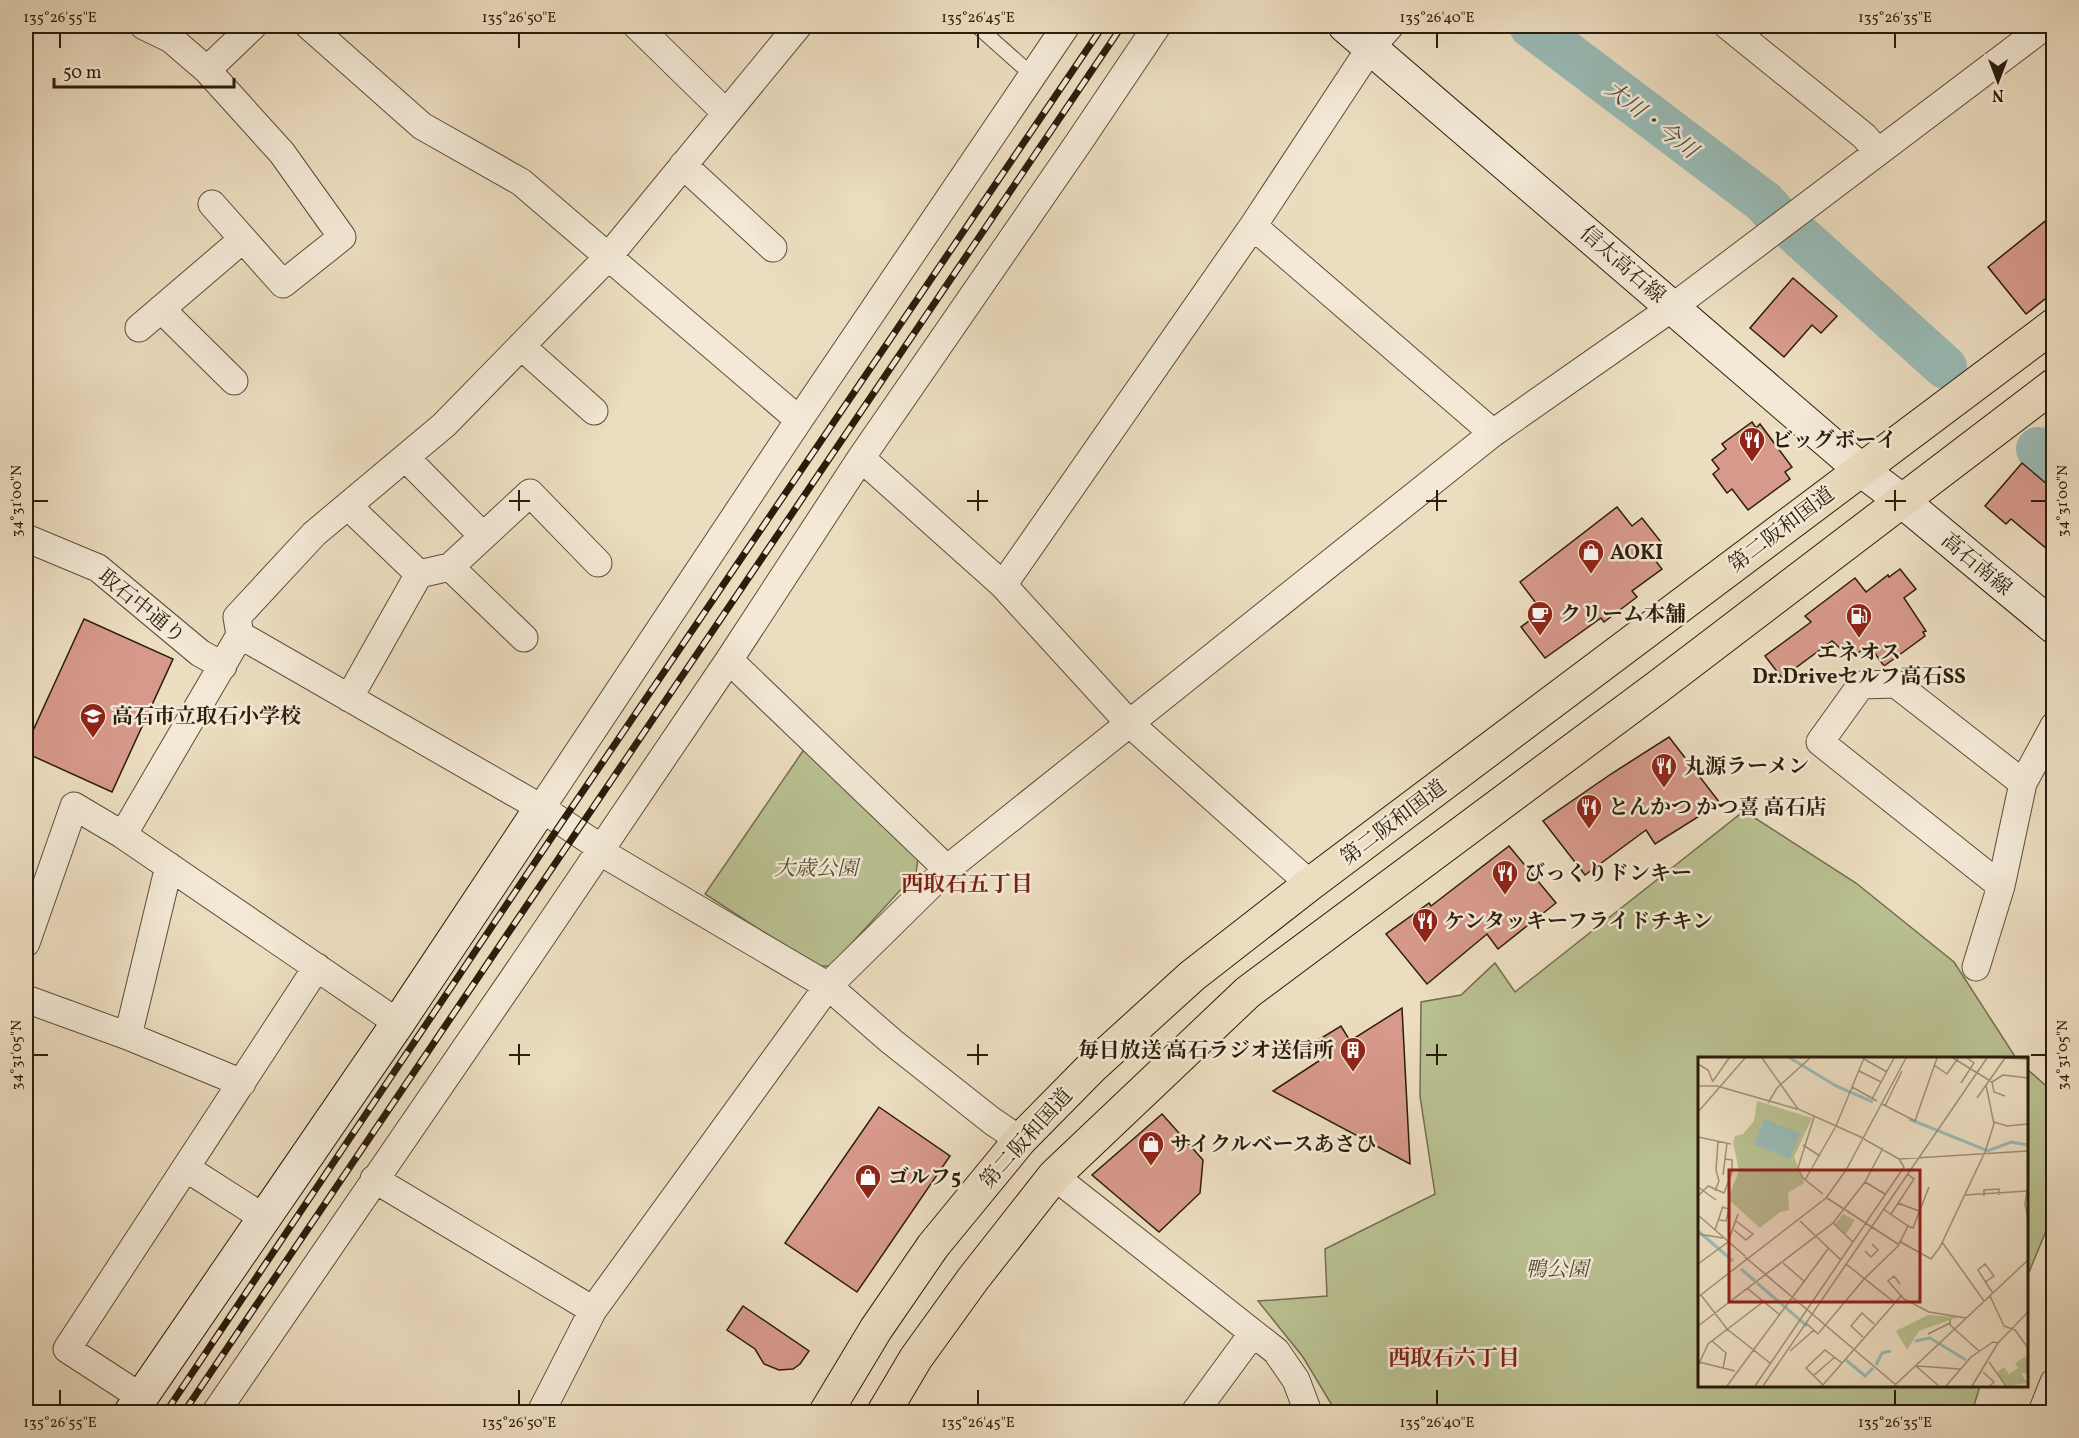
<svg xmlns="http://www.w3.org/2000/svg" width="2079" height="1438" viewBox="0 0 2079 1438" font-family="Vollkorn,'Noto Serif JP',serif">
<rect width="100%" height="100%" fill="#ecddc0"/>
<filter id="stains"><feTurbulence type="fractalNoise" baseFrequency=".00333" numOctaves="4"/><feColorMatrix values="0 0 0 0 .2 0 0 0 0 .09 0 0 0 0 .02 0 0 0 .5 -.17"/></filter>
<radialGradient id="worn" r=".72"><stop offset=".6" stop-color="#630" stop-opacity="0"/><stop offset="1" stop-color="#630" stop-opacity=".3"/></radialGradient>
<!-- green -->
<path fill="#b9c091" stroke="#726e4e" stroke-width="1.5" d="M 805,748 L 918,859 L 916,873 L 831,966 L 816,966 L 705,894 Z
M 1744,811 L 1856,883 L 1954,962 L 2016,1058 L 1700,1058 L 1700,1386 L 1980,1386 L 1972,1412 L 1336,1412 L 1303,1357 L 1258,1301 L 1327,1296 L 1325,1249 L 1435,1194 L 1420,1096 L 1421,1002 L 1461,995 L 1495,963 L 1515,992 Z
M 2026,1068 L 2054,1093 L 2053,1214 L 2027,1277 Z"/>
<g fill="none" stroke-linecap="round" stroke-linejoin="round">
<!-- river -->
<path stroke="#99bbb6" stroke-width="44" d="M 1531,26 L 1764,202 L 1773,212
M 1794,231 L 1945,367
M 2038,449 L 2054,462"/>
</g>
<!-- building -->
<path fill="#d7998b" stroke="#2b1d0b" stroke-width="1.5" d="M 2054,214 L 2054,292 L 2026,314 L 1988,267 Z
M 1793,278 L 1837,316 L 1821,333 L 1812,325 L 1784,357 L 1750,328 Z
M 1752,422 L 1756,428 L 1760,424 L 1792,467 L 1785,472 L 1790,479 L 1748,510 L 1732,489 L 1727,493 L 1713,474 L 1719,469 L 1712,460 L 1726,449 L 1722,444 Z
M 2022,463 L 2054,490 L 2054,555 L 2011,519 L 2006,524 L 1985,506 Z
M 1617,507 L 1632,526 L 1642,518 L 1661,542 L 1648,551 L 1662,569 L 1632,591 L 1637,597 L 1604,622 L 1601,618 L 1545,658 L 1521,627 L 1542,611 L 1520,582 Z
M 1900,569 L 1916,589 L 1904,598 L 1926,631 L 1923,632 L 1925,636 L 1884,666 L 1869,645 L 1851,658 L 1832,641 L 1782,678 L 1765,656 L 1811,622 L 1805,616 L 1855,578 L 1866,592 L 1888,575 L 1889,577 Z
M 84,619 L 173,659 L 112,792 L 26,753 L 26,746 Z
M 1669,737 L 1720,803 L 1655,844 L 1646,830 L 1585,875 L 1543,821 L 1611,774 Z
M 1509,846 L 1556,903 L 1498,949 L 1487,934 L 1427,984 L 1386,934 L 1429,903 L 1431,906 Z
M 1402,1008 L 1410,1164 L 1273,1091 L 1328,1055 L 1318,1040 L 1341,1026 L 1350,1041 Z
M 879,1107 L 950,1156 L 857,1292 L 785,1243 Z
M 1162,1114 L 1203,1160 L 1200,1193 L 1159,1232 L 1092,1175 Z
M 743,1306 L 809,1351 L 800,1364 L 793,1369 L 779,1370 L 764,1364 L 755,1349 L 727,1330 Z"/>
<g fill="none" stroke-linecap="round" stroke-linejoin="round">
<!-- lane casing -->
<g stroke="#5b4d38" stroke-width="16">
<path id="lane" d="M 977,26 L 1032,75"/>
</g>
<!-- street casing -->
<g stroke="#5b4d38" stroke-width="29">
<path id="street" d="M 144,26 L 171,39 L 207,70 L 282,153 L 342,237 L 283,284 L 212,204
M 309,26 L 422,126 L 521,182 L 799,420
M 637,26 L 726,113
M 1728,26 L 1864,136 L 1878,152
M 207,70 L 253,26
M 683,165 L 773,248
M 1253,226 L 1493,433
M 161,309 L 234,381
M 139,328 L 243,239
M 521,346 L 594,411
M 406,458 L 483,536
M 861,458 L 1003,585 L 1129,723 L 1310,884
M 348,506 L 419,574
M 26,538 L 98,568 L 200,653 L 223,666
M 1003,585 L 1253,226 L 1371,47 L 1390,26
M 240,635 L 541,808 L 601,848 L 611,858 L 828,986 L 891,1041 L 992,1121 L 1020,1140
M 524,638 L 450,567 L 530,493 L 598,563
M 729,660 L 947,869
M 349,698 L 419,574 L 450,567
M 541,808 L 799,420 L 1066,26
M 2001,886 L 1820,742 L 1861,685 L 1896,684 L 2023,783
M 26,943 L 74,806 L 123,835
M 1976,967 L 2001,886 L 2023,783 L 2054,726
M 26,999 L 128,1036 L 242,1083
M 398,1023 L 123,835 L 240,635 L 237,617 L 314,534 L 444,425 L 608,257 L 798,26
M 128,1036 L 169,866
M 186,1168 L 264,1218
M 1054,1176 L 1276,1351 L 1296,1380 L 1308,1412
M 374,1179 L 593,1310
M 141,1397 L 67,1349 L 317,967
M 216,1412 L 528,957 L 729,660 L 861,458 L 1079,142 L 1157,26
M 541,1412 L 593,1310 L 828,986 L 947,869 L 1493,433 L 1673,307 L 2045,26
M 1195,1412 L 1253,1333
M 2042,1412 L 2054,1382"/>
</g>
<!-- secondary casing -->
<g stroke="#2b1d0b" stroke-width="35">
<path id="secondary" d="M 1345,26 L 1860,469 L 1901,500 L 2054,627
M 131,1412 L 398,1023 L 541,808"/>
</g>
<!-- highway casing -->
<g stroke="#2b1d0b" stroke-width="35">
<path id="highway" d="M 826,1412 L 876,1329 L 933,1246 L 1020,1140 L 1093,1066 L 1192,976 L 1310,884 L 2054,325
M 884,1412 L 916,1358 L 973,1279 L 1054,1176 L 1248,992 L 1659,686 L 2054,385"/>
</g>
<!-- lane -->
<use href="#lane" stroke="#f3e9d6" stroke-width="14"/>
<!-- street -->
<use href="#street" stroke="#f3e9d6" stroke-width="27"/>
<!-- secondary -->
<use href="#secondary" stroke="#f3e9d6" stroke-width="33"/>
<!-- highway -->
<use href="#highway" stroke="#ecddc0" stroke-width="33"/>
<!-- rail casing -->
<g stroke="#2b1d0b" stroke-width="7">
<path id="rail" d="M 166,1412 L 562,822 L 1103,26
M 184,1412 L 1122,26"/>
</g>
<!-- rail -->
<use href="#rail" stroke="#f3e9d6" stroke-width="4.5" stroke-dasharray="14" stroke-linecap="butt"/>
</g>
<!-- ticks -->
<path fill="none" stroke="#2b1d0b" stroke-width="2" d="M 60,33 L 60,48M 519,33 L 519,48M 978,33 L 978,48M 1437,33 L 1437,48M 1895,33 L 1895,48M 519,490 L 519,511M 978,490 L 978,511M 1437,490 L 1437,511M 1895,490 L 1895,511M 33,501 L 48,501M 509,501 L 530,501M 967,501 L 988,501M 1426,501 L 1447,501M 1885,501 L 1906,501M 2031,501 L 2046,501M 519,1044 L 519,1065M 978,1044 L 978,1065M 1437,1044 L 1437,1065M 33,1055 L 48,1055M 509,1055 L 530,1055M 967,1055 L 988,1055M 1426,1055 L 1447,1055M 2031,1055 L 2046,1055M 60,1390 L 60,1405M 519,1390 L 519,1405M 978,1390 L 978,1405M 1437,1390 L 1437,1405M 1895,1390 L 1895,1405"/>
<!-- icons -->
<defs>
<g id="restaurant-pin" transform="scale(1.35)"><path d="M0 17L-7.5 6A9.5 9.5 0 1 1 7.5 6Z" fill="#8f2418" stroke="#f3e9d6"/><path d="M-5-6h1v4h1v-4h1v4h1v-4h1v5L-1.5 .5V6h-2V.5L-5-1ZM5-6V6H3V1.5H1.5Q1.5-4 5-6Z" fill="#fff"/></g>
<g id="shop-pin" transform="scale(1.35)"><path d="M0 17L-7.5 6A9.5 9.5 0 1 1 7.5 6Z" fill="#8f2418" stroke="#f3e9d6"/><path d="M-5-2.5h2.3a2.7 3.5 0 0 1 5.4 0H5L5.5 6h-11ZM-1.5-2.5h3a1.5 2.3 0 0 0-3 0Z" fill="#fff"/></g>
<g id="cafe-pin" transform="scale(1.35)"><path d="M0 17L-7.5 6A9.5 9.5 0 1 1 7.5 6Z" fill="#8f2418" stroke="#f3e9d6"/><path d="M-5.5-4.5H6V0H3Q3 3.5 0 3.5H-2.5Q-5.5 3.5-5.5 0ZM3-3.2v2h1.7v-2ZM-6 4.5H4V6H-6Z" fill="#fff"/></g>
<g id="fuel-pin" transform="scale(1.35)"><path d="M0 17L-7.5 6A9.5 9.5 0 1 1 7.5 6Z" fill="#8f2418" stroke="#f3e9d6"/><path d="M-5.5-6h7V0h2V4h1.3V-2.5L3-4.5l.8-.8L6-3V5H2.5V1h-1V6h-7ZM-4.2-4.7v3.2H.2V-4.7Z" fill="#fff"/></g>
<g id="school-pin" transform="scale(1.35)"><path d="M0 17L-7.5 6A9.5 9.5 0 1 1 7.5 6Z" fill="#8f2418" stroke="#f3e9d6"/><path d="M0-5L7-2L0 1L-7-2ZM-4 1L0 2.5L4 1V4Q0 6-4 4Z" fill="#fff"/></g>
<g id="building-pin" transform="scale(1.35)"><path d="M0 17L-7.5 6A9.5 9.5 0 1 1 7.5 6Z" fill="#8f2418" stroke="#f3e9d6"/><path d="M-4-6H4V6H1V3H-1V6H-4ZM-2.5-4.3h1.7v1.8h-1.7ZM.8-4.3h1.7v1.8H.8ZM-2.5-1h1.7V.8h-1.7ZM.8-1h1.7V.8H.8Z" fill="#fff"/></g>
</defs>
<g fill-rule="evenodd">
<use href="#restaurant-pin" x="1752" y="440"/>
<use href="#shop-pin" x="1591" y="552"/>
<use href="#cafe-pin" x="1540" y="614"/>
<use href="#fuel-pin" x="1859" y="616"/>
<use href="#school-pin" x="93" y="716"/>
<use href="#restaurant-pin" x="1664" y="766"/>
<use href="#restaurant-pin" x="1589" y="807"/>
<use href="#restaurant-pin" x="1505" y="873"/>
<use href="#restaurant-pin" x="1425" y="921"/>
<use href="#building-pin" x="1353" y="1050"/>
<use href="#shop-pin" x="1151" y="1144"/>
<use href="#shop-pin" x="868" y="1177"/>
</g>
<g text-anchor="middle" stroke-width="5" stroke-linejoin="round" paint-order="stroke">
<!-- street labels -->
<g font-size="21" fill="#2b1d0b" stroke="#f3e9d6">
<text transform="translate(1623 264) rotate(41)" y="7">信太高石線</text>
<text transform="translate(1781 529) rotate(-37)" y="7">第二阪和国道</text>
<text transform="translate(1977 564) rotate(40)" y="7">高石南線</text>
<text transform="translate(142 606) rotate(39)" y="7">取石中通り</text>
<text transform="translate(1393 822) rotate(-37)" y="7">第二阪和国道</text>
<text transform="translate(1026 1138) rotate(-48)" y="7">第二阪和国道</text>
</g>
<!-- poi labels -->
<g font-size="21" font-weight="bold" fill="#2b1d0b" stroke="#f3e9d6" text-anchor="start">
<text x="1772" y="447">ビッグボーイ</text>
<text x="1610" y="559">AOKI</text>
<text x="1560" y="621">クリーム本舗</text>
<text x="1859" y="659" text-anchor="middle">エネオス<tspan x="1859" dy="24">Dr.Driveセルフ高石SS</tspan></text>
<text x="112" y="723">高石市立取石小学校</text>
<text x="1684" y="773">丸源ラーメン</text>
<text x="1608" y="814">とんかつ かつ喜 高石店</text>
<text x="1524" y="880">びっくりドンキー</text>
<text x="1444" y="928">ケンタッキーフライドチキン</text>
<text x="1334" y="1057" text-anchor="end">毎日放送 高石ラジオ送信所</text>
<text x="1170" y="1151">サイクルベースあさひ</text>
<text x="888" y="1184">ゴルフ5</text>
</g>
<!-- park labels -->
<g font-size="21" font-style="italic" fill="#564e33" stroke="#f3e9d6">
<text x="816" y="875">大歳公園</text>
<text x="1557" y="1276">鴨公園</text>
</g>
<!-- water labels -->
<g font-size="22" font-style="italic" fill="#4c4c3e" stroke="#f3e9d6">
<text transform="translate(1652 119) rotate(38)" y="8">大川・今川</text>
</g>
<!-- neighbourhood labels -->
<g font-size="22" font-weight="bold" fill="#7a1f14" stroke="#f3e9d6">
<text x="967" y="891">西取石五丁目</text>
<text x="1454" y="1365">西取石六丁目</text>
</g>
</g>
<!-- overview -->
<g transform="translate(1698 1057)">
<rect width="330" height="330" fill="#ecddc0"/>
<path d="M 59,44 L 114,61 L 96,100 L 106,126 L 90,136 L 91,153 L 82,155 L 62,171 L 30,142 L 41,114 L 35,85 L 37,79 L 45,77 L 56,64 ZM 145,157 L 157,163 L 148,177 L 137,167 ZM 230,258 L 260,260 L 221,274 L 209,293 L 198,274 ZM 330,298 L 330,317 L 323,316 L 329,326 L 310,329 L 298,316 L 306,310 L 311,317 L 320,311 L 317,306 Z" fill="#b9c091"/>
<path d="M 66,62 L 102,76 L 92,102 L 56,88 Z" fill="#99bbb6"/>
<path fill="none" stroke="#99bbb6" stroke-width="3" d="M 92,1 L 138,29 L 175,45M 211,62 L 290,94 L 313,85 L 330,88M 0,174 L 35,204M 43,212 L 57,224M 59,226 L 109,269M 217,284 L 232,281 L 268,303M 148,303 L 167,319 L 175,311M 178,308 L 184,296 L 193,294"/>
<path fill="none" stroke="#9f9078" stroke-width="1.5" d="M 64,1 L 100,52 L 165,81M 255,1 L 294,25 L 305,18 L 330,21M 307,1 L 330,2M 166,2 L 189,15M 0,7 L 10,13 L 15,25M 236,8 L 249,17 L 260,1M 161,14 L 183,25M 15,24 L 31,1M 294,25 L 296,35 L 307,39M 263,26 L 276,6 L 269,1M 0,29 L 19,29 L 99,52M 154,30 L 179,44M 279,41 L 307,1M 174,42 L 196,1M 70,46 L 79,31 L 112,1M 184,47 L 217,64 L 239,1M 187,49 L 204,14M 0,55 L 47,1M 116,60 L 100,111 L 105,121 L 125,137M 296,65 L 309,69 L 330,67M 0,80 L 33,87M 166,82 L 201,102 L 330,94M 105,88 L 122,99M 25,118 L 29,86M 107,123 L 138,69 L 166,1M 167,125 L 187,137M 330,127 L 327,147 L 330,161M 0,130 L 18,143M 17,134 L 21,124 L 18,113 L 20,84M 266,138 L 330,134M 0,139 L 10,129 L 26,136 L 34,115 L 34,103 L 27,102M 286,139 L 286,133 L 301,132 L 301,138M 129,141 L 200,187M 200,146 L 221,154M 193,157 L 216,122 L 209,117M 0,158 L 47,199M 21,163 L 28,164 L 31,152 L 24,150M 102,164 L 143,203M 135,166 L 155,185M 210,169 L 215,171 L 231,130M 17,173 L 25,149M 36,173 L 48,183 L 55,177 L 38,164M 0,177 L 25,181M 201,184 L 233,202 L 242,190 L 287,95 L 296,67 L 288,28M 244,185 L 286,244M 167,194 L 173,200 L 180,193 L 174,187M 47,200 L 198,328M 85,206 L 107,225M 0,207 L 30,185 L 40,157M 148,207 L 196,245M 287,225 L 296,219 L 287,207 L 280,213 L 290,229 L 295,236M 202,227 L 196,219 L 190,224 L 206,242 L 231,255 L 268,261M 49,231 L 82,258M 3,238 L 29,272 L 72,306M 292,239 L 306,269 L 317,273 L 330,291M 0,240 L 128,141 L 148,113 L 208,1M 252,262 L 252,268 L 281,294M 108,266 L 120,277 L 166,222 L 200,189 L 210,169 L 185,152M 0,269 L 135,166 L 167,125 L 185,91M 230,277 L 252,266M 165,280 L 153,269 L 164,256 L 176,267M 14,284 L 28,296 L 25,311M 92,294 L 116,273M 1,305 L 37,314M 291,305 L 308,329M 0,309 L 10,287 L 65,245M 218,309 L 241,329M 219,309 L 262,312M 285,315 L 296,325 L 292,329M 115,319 L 137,300M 125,328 L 108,311 L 127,293 L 144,306M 29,329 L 130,192M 57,329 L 206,110 L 201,102M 65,329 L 289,1M 124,329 L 203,239M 196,329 L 330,203M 248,329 L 273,300 L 295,285 L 300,286M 274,329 L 300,286 L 330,255"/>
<path fill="#8f2418" fill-opacity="0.15" stroke="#8f2418" stroke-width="3" d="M 31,113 L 222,113 L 222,245 L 31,245 Z"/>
<rect width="330" height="330" fill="none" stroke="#2b1d0b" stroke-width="3"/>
</g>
<!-- margin -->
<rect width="2079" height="1438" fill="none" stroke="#ecddc0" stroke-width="66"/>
<!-- north arrow -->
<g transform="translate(1998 81) rotate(180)" stroke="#f3e9d6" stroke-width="4.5" paint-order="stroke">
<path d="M0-4.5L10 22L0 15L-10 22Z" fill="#2b1d0b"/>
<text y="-9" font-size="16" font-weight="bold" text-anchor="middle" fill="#2b1d0b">N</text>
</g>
<!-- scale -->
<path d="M54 78v9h180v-9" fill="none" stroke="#2b1d0b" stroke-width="3"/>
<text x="63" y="78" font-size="18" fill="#2b1d0b" stroke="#f3e9d6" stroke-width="4.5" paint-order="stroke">50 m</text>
<rect x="33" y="33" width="2013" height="1372" fill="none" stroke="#2b1d0b" stroke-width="2"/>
<g font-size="15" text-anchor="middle" fill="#2b1d0b">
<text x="60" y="22">135°26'55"E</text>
<text x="519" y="22">135°26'50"E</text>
<text x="978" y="22">135°26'45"E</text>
<text x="1437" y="22">135°26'40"E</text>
<text x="1895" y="22">135°26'35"E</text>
<text transform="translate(2062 501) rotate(-90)" y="5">34°31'00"N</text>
<text transform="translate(16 501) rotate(-90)" y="5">34°31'00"N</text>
<text transform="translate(2062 1055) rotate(-90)" y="5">34°31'05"N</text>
<text transform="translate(16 1055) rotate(-90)" y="5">34°31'05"N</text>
<text x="60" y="1427">135°26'55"E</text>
<text x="519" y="1427">135°26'50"E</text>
<text x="978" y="1427">135°26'45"E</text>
<text x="1437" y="1427">135°26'40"E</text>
<text x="1895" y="1427">135°26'35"E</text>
</g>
<rect width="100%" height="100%" filter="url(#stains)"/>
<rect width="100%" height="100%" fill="url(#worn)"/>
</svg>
